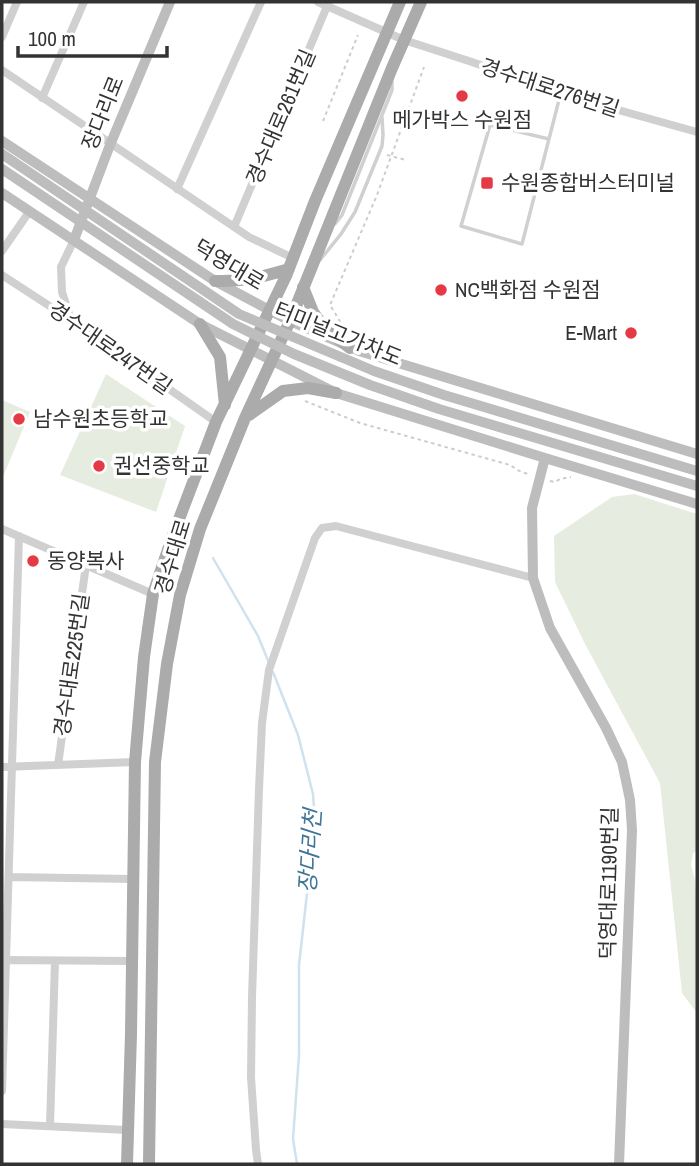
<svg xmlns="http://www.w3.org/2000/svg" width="699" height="1166" viewBox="0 0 699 1166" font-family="'Archivo Narrow','Noto Sans KR',sans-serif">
<rect width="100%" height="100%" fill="#fff"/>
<!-- green -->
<path fill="#e6ecdf" d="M 106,374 L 185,426 L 156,512 L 60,475 Z
M 2,400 L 30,412 L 2,479 Z
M 634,494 L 697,514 L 697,851 L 693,853 L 691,865 L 695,880 L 697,911 L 697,1013 L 682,993 L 660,783 L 585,644 L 555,582 L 554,536 L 612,497 Z"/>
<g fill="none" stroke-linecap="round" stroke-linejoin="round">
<!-- stream -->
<path stroke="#cfe2ee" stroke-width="2.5" d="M 213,558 L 258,636 L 269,663
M 273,672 L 298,735 L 313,794 L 315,822 L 299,965 L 299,1055 L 293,1139 L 297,1164"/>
<!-- path -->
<path stroke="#cdcdcd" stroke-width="2" stroke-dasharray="3.5 3.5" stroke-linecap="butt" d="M 323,121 L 358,35
M 387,155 L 406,160
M 344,328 L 330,305 L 377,195 L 424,67
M 305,401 L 360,423 L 510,465 L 521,472 L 528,474
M 550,481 L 555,482 L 560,479 L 571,477"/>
<!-- lane -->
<path stroke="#d0d0d0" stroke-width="3.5" d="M 549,139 L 490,125 L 461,226 L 522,244 L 560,96
M 335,224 L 342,215 L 392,90 L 392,82
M 320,260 L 341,234 L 355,212 L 382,146 L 383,135 L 382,117"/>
<!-- street -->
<path stroke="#d0d0d0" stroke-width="8" d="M 318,2 L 404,40 L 472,62 L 561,94 L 697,132
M 2,37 L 17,2
M 2,70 L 249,237 L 293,258
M 42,98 L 84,2
M 177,189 L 261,2
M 234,227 L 328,4
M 2,251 L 29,212
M 2,275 L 71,320 L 216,422
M 71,320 L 62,292 L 61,267 L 74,240
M 2,529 L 153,594
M 58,765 L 86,565
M 2,767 L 135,762
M 9,877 L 133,879
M 2,960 L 131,961
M 2,1091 L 19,536
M 2,1124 L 127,1130
M 50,1126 L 55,961
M 258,1164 L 256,1150 L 251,1077 L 252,997 L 259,789 L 262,723 L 269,670 L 315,538 L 322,528 L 336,526 L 533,578"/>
<!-- secondary -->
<path stroke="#bdbdbd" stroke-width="10" d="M 2,141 L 215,281 L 290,321 L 359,351 L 697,454
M 2,193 L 200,324 L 336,393 L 545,458 L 697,504
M 74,240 L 110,145 L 170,2
M 545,458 L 532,508 L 533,578 L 550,628 L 606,728 L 622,762 L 630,800 L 632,830 L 619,1164"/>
<!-- primary -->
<path stroke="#ababab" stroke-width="12" d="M 215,281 C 243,282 262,277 289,269
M 303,287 L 313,312 L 325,329 L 350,348
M 200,324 L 220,357 L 225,405
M 249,415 L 283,391 L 308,388 L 336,393
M 127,1164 L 131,1034 L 135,762 L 144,657 L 153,594 L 173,535 L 216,422 L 286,276 L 315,201 L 400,2
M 149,1164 L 155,762 L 167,664 L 180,595 L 200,529 L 245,418 L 290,321 L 392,68 L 421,2"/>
<!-- secondary-bridge -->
<path stroke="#bdbdbd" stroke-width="10" d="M 2,154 L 239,314 L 374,371 L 444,395 L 697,471
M 2,169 L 233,324 L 294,354 L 370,385 L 439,409 L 697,486"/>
</g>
<!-- markers -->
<g fill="#e63946" stroke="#fff" stroke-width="2.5">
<circle cx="462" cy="96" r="7"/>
<rect x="480" y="176" width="14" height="14" rx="3.5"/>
<circle cx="441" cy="290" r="7"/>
<circle cx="631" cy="333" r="7"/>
<circle cx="19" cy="419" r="7"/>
<circle cx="99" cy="466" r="7"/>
<circle cx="33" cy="561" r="7"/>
</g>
<g text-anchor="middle" stroke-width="7" stroke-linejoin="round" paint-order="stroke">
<!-- street labels -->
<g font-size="21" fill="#333" stroke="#fff">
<text transform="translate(550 88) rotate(18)" y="7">경수대로276번길</text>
<text transform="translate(103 113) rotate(-68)" y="7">장다리로</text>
<text transform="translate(281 117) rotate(-67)" y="7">경수대로261번길</text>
<text transform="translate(229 265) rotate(31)" y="7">덕영대로</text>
<text transform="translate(338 334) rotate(22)" y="7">터미널고가차도</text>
<text transform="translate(110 348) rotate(35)" y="7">경수대로247번길</text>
<text transform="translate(173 557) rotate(-73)" y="7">경수대로</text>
<text transform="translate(72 665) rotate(-82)" y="7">경수대로225번길</text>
<text transform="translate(609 883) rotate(-89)" y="7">덕영대로1190번길</text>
</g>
<!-- poi labels -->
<g font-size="21" fill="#333" stroke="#fff" text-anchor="start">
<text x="462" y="127" text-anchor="middle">메가박스 수원점</text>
<text x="501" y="190">수원종합버스터미널</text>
<text x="455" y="297">NC백화점 수원점</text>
<text x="617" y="340" text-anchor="end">E-Mart</text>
<text x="33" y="426">남수원초등학교</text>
<text x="113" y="473">권선중학교</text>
<text x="47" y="568">동양복사</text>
</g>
<!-- water labels -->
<g font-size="23" font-style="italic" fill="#3f7597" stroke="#fff">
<text transform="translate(310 851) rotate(-86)" y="8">장다리천</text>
</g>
</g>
<!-- border -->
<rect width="699" height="1166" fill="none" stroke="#333333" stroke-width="7"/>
<!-- scale -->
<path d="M18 46v10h149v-10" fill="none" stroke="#333333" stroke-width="3.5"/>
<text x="28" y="46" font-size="21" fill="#333333" stroke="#ffffff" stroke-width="5" paint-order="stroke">100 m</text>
</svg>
